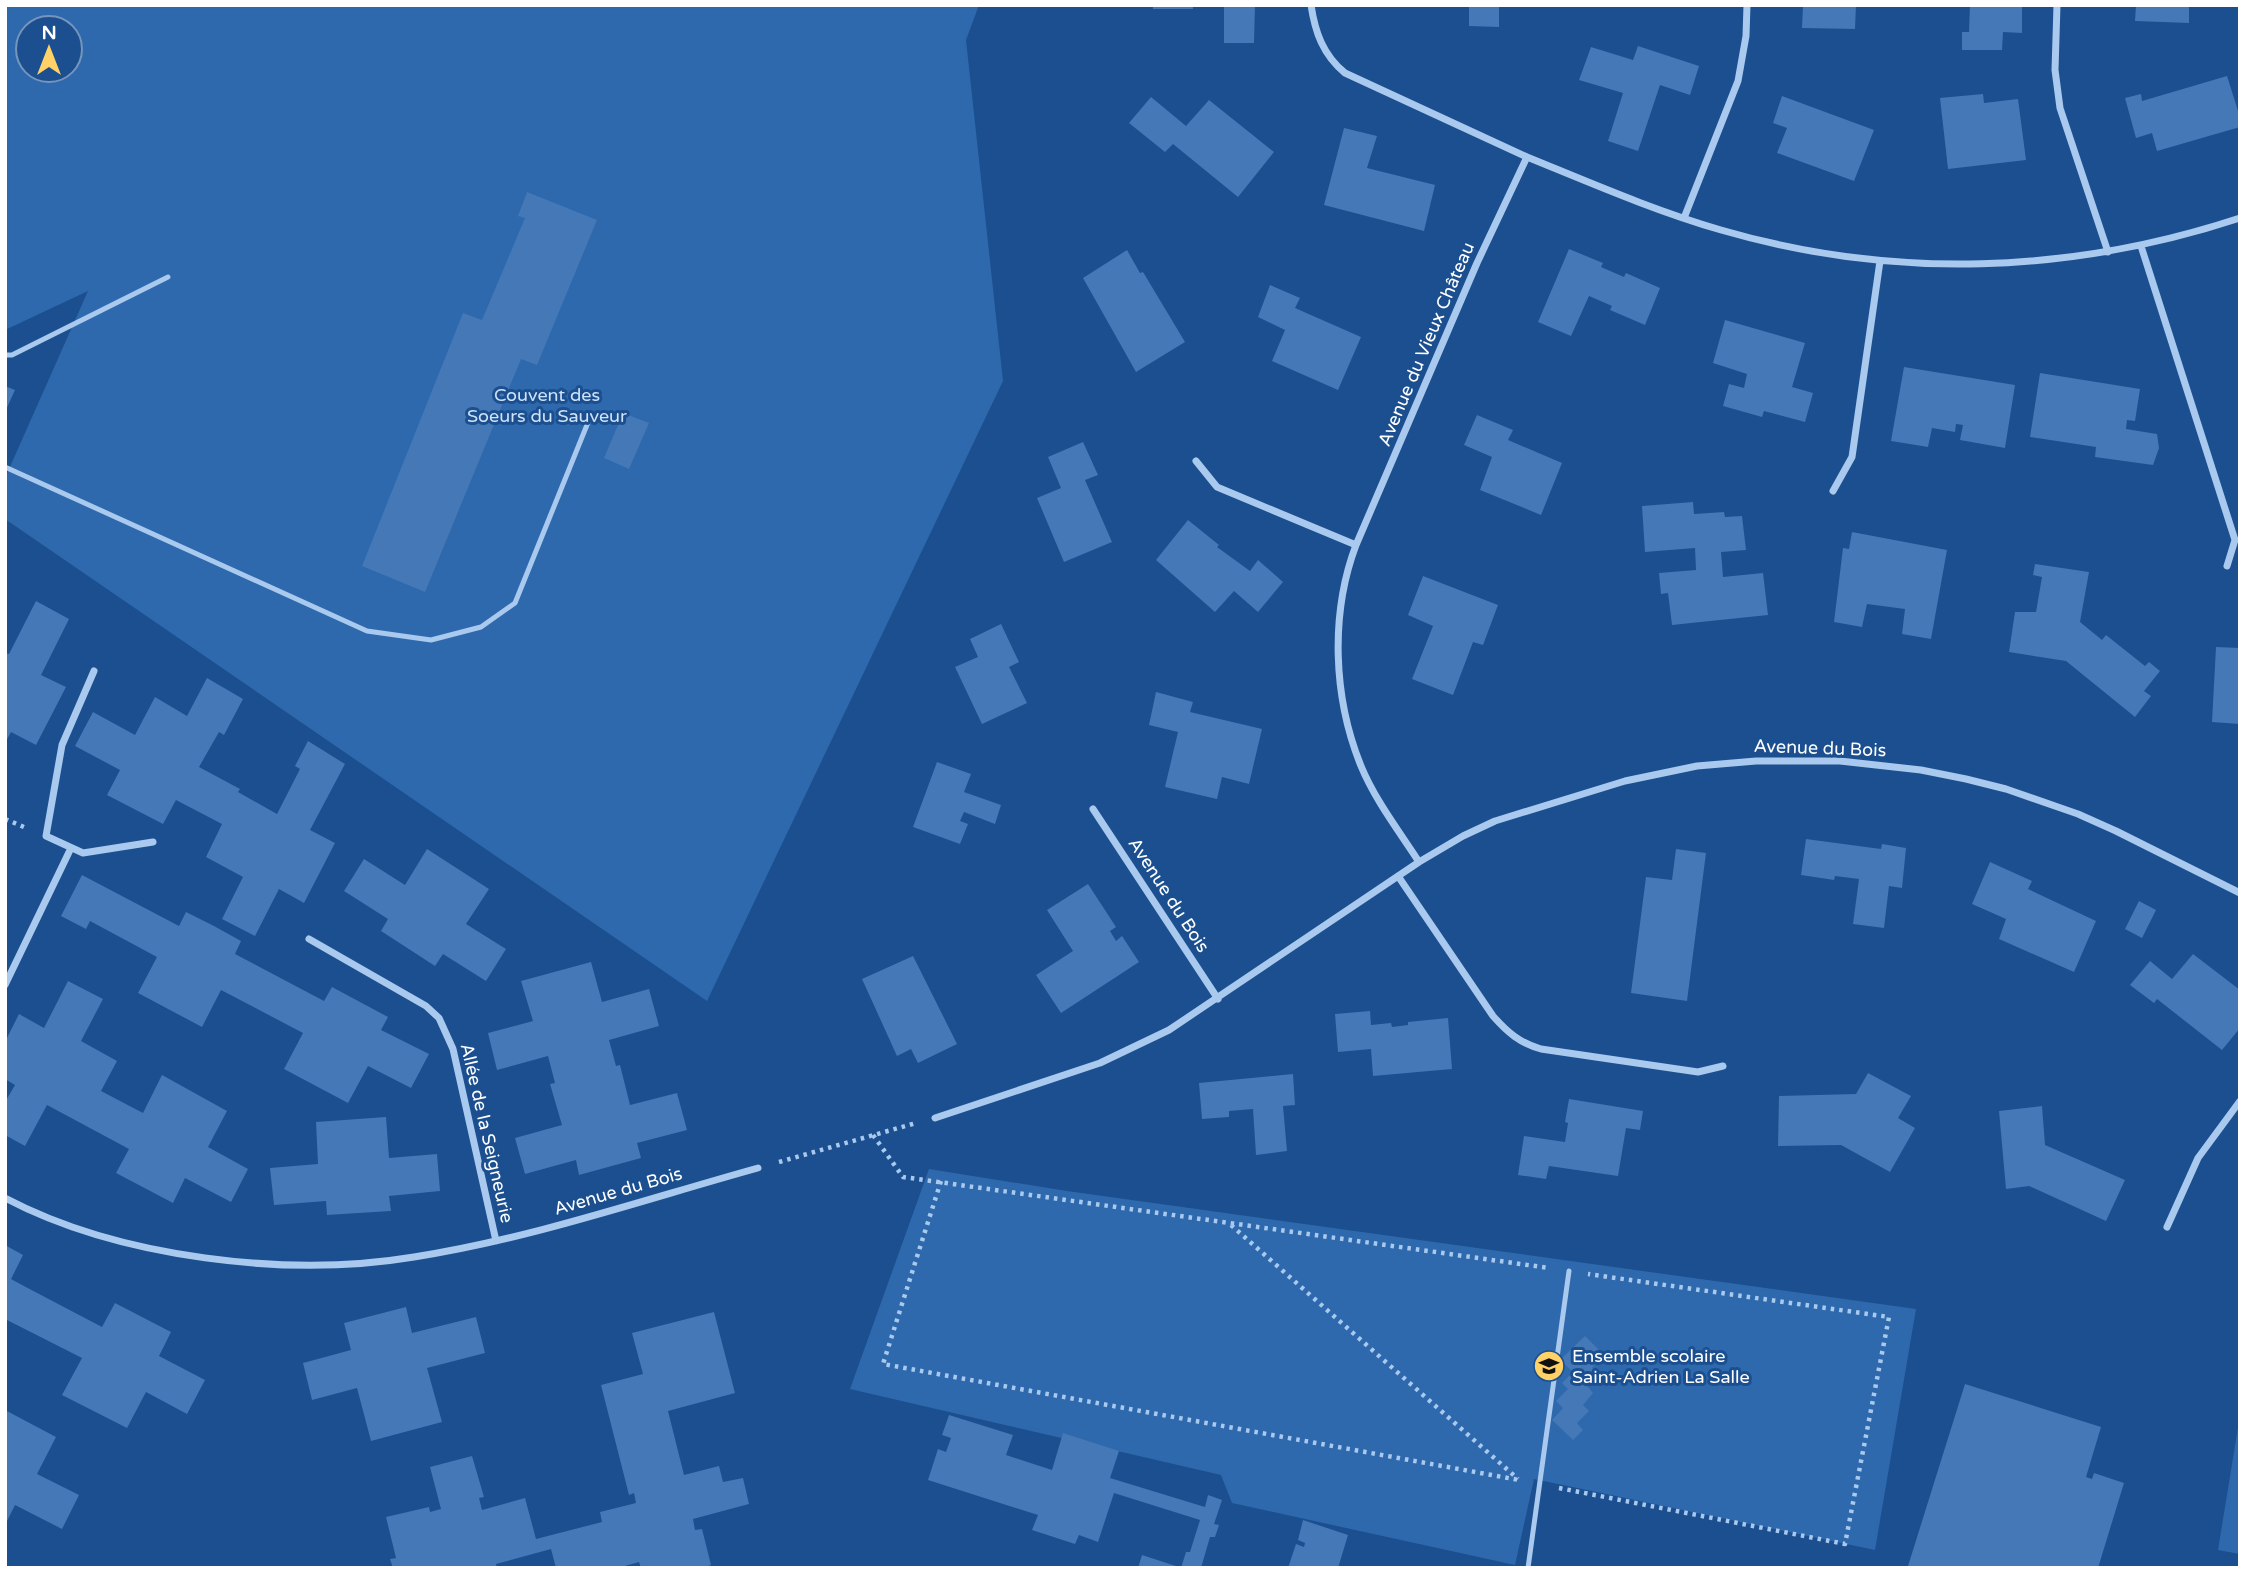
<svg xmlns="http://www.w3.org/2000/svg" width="2245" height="1573" viewBox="0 0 2245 1573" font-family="'Varela Round',sans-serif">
<rect width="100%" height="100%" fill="#1b4f8f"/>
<!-- green -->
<path fill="#2e69ad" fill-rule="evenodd" d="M 5,5 L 979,5 L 966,40 L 1003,381 L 707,1001 L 5,519 L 5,478 L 88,291 L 5,330 ZM 28,28 L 70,28 L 70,70 L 28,70 Z
M 929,1169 L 1067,1191 L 1916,1309 L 1875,1550 L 1534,1479 L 1515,1565 L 1232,1503 L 1221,1475 L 850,1389 Z
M 2240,1415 L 2240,1554 L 2218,1550 Z"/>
<!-- building -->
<path fill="#4478b7" d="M 1153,5 L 1193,5 L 1193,9 L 1153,9 Z
M 1224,5 L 1255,5 L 1254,43 L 1224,43 Z
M 1469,5 L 1499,5 L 1499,27 L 1469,26 Z
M 1803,5 L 1856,5 L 1855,29 L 1802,28 Z
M 1970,5 L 2022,5 L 2022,33 L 2003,32 L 2002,50 L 1962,50 L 1962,32 L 1969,32 Z
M 2136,5 L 2189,5 L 2189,23 L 2135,21 Z
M 1638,46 L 1699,66 L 1690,95 L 1660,85 L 1638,151 L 1608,141 L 1623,93 L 1579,80 L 1591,47 L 1633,60 Z
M 2227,76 L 2240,117 L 2240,127 L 2157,151 L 2152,133 L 2136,138 L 2125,98 L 2141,94 L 2142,101 Z
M 1983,94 L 1984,103 L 2018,99 L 2026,160 L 1948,169 L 1940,98 Z
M 1782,96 L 1874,130 L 1854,181 L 1777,153 L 1787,128 L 1773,123 Z
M 1151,97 L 1186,126 L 1209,100 L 1274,152 L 1238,197 L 1173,144 L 1165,152 L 1129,123 Z
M 1344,128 L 1377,136 L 1367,168 L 1435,185 L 1424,231 L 1324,205 Z
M 527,192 L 597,220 L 537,365 L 521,359 L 425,592 L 362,566 L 463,313 L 482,320 L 525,218 L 518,216 Z
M 1569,249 L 1603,263 L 1601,267 L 1624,277 L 1626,273 L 1660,288 L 1645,325 L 1610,310 L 1612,306 L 1589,296 L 1571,336 L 1538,322 Z
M 1127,250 L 1140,273 L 1143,272 L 1185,342 L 1136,372 L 1083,278 Z
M 1270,285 L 1300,298 L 1295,308 L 1361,337 L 1338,390 L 1272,361 L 1285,330 L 1258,317 Z
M 1725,320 L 1805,343 L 1792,387 L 1813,393 L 1805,422 L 1764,411 L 1762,417 L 1723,406 L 1729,384 L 1744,388 L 1747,374 L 1713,363 Z
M 1904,367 L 2015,385 L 2005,448 L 1960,440 L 1963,425 L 1956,424 L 1955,432 L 1932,428 L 1928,447 L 1891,441 Z
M 2040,373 L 2140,389 L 2135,421 L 2127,420 L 2126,429 L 2157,434 L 2159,448 L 2153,465 L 2095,457 L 2096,447 L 2030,437 Z
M 5,386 L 15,390 L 5,412 Z
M 623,413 L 649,423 L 629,469 L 604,458 Z
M 1477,415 L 1513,430 L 1508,440 L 1562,463 L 1541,515 L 1480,490 L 1492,457 L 1464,445 Z
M 1083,442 L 1098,475 L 1085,480 L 1112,542 L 1064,562 L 1037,498 L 1061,488 L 1048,457 Z
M 1693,502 L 1694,514 L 1724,512 L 1725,517 L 1742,516 L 1746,550 L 1721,552 L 1723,577 L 1763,573 L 1768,615 L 1672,625 L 1668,593 L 1661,594 L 1659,573 L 1696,570 L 1695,548 L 1645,552 L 1642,506 Z
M 1188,520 L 1219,545 L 1217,547 L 1250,571 L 1258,560 L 1283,582 L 1258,612 L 1234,591 L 1215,612 L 1156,560 Z
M 1852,532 L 1947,550 L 1931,639 L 1902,634 L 1905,609 L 1867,604 L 1862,627 L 1834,622 L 1843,548 L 1849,549 Z
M 2035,564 L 2089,572 L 2080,622 L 2102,640 L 2106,635 L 2145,666 L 2149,662 L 2160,671 L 2144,691 L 2151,696 L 2135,717 L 2066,661 L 2009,652 L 2015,612 L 2036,612 L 2042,577 L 2033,575 Z
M 1423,576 L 1498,605 L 1483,645 L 1473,642 L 1453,695 L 1412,679 L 1433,626 L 1408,615 Z
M 36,601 L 69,619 L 41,675 L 66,687 L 36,745 L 11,732 L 5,743 L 5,653 L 9,654 Z
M 1001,624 L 1019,662 L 1009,667 L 1027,703 L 982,724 L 955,667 L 978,657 L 970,639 Z
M 2216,647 L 2240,648 L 2240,724 L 2212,722 Z
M 207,678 L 243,699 L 224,735 L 219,732 L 199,767 L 240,789 L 238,792 L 277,814 L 300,769 L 295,766 L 308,741 L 345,764 L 310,830 L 335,843 L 304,903 L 279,889 L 255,936 L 222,919 L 243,877 L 206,857 L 222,824 L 176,800 L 163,824 L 107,795 L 120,770 L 75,746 L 93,712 L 135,735 L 155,697 L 187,716 Z
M 1156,692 L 1193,702 L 1190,712 L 1262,729 L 1249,784 L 1222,777 L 1217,799 L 1165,787 L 1178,732 L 1149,725 Z
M 937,762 L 971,774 L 964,792 L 1001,805 L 995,824 L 964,812 L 960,821 L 968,824 L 960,844 L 913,827 Z
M 1806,839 L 1881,849 L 1882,844 L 1906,848 L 1902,888 L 1889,886 L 1884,928 L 1853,924 L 1859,879 L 1835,876 L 1834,880 L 1801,875 Z
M 427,849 L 489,889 L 466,924 L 506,949 L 486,981 L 443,954 L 435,966 L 381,931 L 388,919 L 344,891 L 364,859 L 405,885 Z
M 1676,849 L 1706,853 L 1687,1001 L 1631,993 L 1646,877 L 1672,880 Z
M 1990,862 L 2032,881 L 2028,889 L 2096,921 L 2074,972 L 1999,939 L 2006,919 L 1972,904 Z
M 82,875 L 179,926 L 186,912 L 214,926 L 241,941 L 235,954 L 324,1001 L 332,987 L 388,1017 L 381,1030 L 429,1054 L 411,1088 L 368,1066 L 348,1103 L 284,1069 L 303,1033 L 221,990 L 202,1027 L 138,993 L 157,957 L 90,921 L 86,929 L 61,916 Z
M 1088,884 L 1116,927 L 1110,931 L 1116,941 L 1122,936 L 1139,962 L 1061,1013 L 1036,975 L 1073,951 L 1047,910 Z
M 2139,901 L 2156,910 L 2142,938 L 2125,929 Z
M 2193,954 L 2240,990 L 2240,1028 L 2222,1050 L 2157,999 L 2154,1003 L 2130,985 L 2150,961 L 2172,979 Z
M 913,956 L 957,1044 L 918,1063 L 911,1049 L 897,1056 L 862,979 Z
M 591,962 L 602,1002 L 649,989 L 659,1026 L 609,1040 L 616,1066 L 620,1065 L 630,1105 L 677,1093 L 687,1130 L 637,1143 L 641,1158 L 579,1175 L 576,1160 L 525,1174 L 515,1138 L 562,1125 L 550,1084 L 555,1083 L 548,1056 L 497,1070 L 488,1033 L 533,1021 L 521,981 Z
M 68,981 L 103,999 L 81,1041 L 117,1061 L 101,1091 L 143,1113 L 162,1075 L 227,1111 L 208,1147 L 248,1169 L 231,1202 L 185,1178 L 173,1203 L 116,1173 L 129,1149 L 47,1105 L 25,1146 L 5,1135 L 5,1102 L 15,1085 L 5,1079 L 5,1042 L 19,1014 L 44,1028 Z
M 1370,1011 L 1371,1025 L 1391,1023 L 1392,1027 L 1408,1025 L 1408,1022 L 1448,1018 L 1452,1069 L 1373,1076 L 1371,1049 L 1338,1052 L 1335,1014 Z
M 1868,1073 L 1911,1096 L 1898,1118 L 1915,1128 L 1890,1172 L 1841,1145 L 1778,1146 L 1779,1096 L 1856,1094 Z
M 1293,1074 L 1295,1105 L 1283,1106 L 1287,1151 L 1256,1155 L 1253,1109 L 1229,1111 L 1229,1117 L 1202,1119 L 1199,1083 Z
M 1569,1099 L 1643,1111 L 1640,1130 L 1626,1128 L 1618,1176 L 1549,1166 L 1546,1179 L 1518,1175 L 1524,1136 L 1565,1142 L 1568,1123 L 1565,1122 Z
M 2042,1106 L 2045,1145 L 2125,1180 L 2106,1221 L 2029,1186 L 2006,1189 L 1999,1111 Z
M 386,1117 L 389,1158 L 437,1154 L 440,1191 L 389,1196 L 391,1211 L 327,1215 L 326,1201 L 274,1205 L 270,1168 L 318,1164 L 316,1122 Z
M 5,1245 L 23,1255 L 11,1279 L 22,1285 L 102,1327 L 115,1303 L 171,1332 L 159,1356 L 205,1380 L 187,1414 L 146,1392 L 127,1428 L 62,1395 L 82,1358 L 5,1319 Z
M 406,1307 L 412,1333 L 476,1317 L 485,1353 L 427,1368 L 442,1422 L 371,1441 L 357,1388 L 312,1400 L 303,1363 L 351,1350 L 344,1323 Z
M 714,1312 L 735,1393 L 668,1411 L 684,1475 L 719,1466 L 723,1482 L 743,1478 L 749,1504 L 693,1519 L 695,1530 L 702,1529 L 711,1565 L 703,1568 L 641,1568 L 639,1562 L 618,1568 L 556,1568 L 551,1549 L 496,1564 L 497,1568 L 393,1568 L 390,1559 L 396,1558 L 386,1517 L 429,1507 L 430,1512 L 441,1509 L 430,1467 L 472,1456 L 484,1497 L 479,1498 L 482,1510 L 525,1498 L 536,1539 L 602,1522 L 600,1512 L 636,1503 L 634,1493 L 629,1495 L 601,1385 L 643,1374 L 632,1333 Z
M 1585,1336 L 1604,1355 L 1592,1368 L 1599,1374 L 1587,1386 L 1593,1393 L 1583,1405 L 1589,1411 L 1577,1423 L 1583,1430 L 1573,1440 L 1552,1420 L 1563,1408 L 1556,1401 L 1568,1389 L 1562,1383 L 1573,1372 L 1560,1360 Z
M 1965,1384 L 2101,1427 L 2086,1477 L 2092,1479 L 2094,1473 L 2124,1483 L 2098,1568 L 1908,1566 Z
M 5,1410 L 56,1437 L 37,1474 L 79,1495 L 62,1529 L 15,1505 L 5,1525 Z
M 949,1415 L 1013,1435 L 1006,1455 L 1052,1470 L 1063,1433 L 1119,1451 L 1110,1478 L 1205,1507 L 1208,1495 L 1222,1500 L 1214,1524 L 1219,1525 L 1215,1537 L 1210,1537 L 1201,1568 L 1181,1568 L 1186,1552 L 1190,1552 L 1200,1520 L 1114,1493 L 1098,1542 L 1079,1535 L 1075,1544 L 1032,1530 L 1038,1515 L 928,1480 L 938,1449 L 946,1452 L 951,1438 L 942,1435 Z
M 1303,1520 L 1348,1535 L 1338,1568 L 1288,1568 L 1296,1544 L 1304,1547 L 1305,1543 L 1298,1540 Z
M 1142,1555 L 1179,1567 L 1178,1568 L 1138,1568 Z"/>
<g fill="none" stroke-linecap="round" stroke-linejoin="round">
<!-- path -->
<path stroke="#a9c9ee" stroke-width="4.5" stroke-dasharray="3.5 5" stroke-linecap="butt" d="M 5,819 L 24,827
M 873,1135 L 903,1177 L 1549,1268
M 779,1162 L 916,1123
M 941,1181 L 883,1364 L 1519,1480
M 1231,1225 L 1518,1479
M 1559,1488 L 1845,1544 L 1889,1317 L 1588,1274"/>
<!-- service -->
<path stroke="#a9c9ee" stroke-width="5" d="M 5,355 L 12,355 L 168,277
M 5,467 L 367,631 L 431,640 L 481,627 L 515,603 L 591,415
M 1528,1568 L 1569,1271"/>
<!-- minor -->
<path stroke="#a9c9ee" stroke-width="7" d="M 1311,5 C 1315,32 1323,55 1345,73 L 1527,157
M 2057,5 L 2055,70 L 2060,108 L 2108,252
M 1684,218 L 1738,81 L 1746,36 L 1747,5
M 2141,246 L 2235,540 L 2227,566
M 1196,461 L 1217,487 L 1356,545
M 1833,491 L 1852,457 L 1880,261
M 94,671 L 62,745 L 46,836 L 83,853 L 153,842
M 1093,809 L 1218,999
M 1419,862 C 1399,831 1375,800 1361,766 C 1333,697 1330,614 1356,545 L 1477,263 L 1527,157 C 1591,183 1655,211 1721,230 C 1893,280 2070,274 2240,218
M 1398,876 L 1493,1016 C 1508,1033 1520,1043 1541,1049 L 1698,1072 L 1723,1066
M 309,939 L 426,1006 L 439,1018 L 453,1049 L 496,1241
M 5,985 L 71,848
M 935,1118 L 1100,1063 L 1169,1030 L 1419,862 L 1463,836 L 1495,821 L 1625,781 L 1697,766 L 1756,761 L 1840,761 L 1921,770 L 1966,779 L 2006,789 L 2078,814 L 2116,831 L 2240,893
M 5,1198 C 119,1258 288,1278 414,1257 C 530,1239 646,1199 758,1168
M 2167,1227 L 2198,1158 L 2240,1101"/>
</g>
<!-- icons -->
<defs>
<g id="school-disc" transform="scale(1.575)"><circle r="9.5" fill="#ffd166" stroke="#1b4f8f"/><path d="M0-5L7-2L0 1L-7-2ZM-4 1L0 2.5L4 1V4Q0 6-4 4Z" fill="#111"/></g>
</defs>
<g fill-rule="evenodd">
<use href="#school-disc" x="1549" y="1366"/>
</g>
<g text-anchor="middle" stroke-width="6" stroke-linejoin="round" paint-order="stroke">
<!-- street labels -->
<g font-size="18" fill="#fff" stroke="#1b4f8f">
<text transform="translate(1426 344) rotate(-67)" y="6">Avenue du Vieux Château</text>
<text transform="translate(1820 748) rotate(2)" y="6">Avenue du Bois</text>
<text transform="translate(1169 895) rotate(57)" y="6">Avenue du Bois</text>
<text transform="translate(487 1133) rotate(77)" y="6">Allée de la Seigneurie</text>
<text transform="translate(618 1191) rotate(-16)" y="6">Avenue du Bois</text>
</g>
<!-- park labels -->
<g font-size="18" fill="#cfe3fa" stroke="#1b4f8f">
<text x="547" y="401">Couvent des<tspan x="547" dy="21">Soeurs du Sauveur</tspan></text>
</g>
<!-- poi labels -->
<g font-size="18" fill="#fff" stroke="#1b4f8f" text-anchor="start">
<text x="1572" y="1362">Ensemble scolaire<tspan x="1572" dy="21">Saint-Adrien La Salle</tspan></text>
</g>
</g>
<!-- border -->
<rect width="2245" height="1573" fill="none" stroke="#ffffff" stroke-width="14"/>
<!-- north arrow -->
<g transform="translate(49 49)"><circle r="33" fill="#1b4f8f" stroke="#7695bc" stroke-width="2"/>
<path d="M0-5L12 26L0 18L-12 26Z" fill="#ffd166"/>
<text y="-10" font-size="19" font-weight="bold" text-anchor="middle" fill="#ffffff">N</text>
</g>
</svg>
